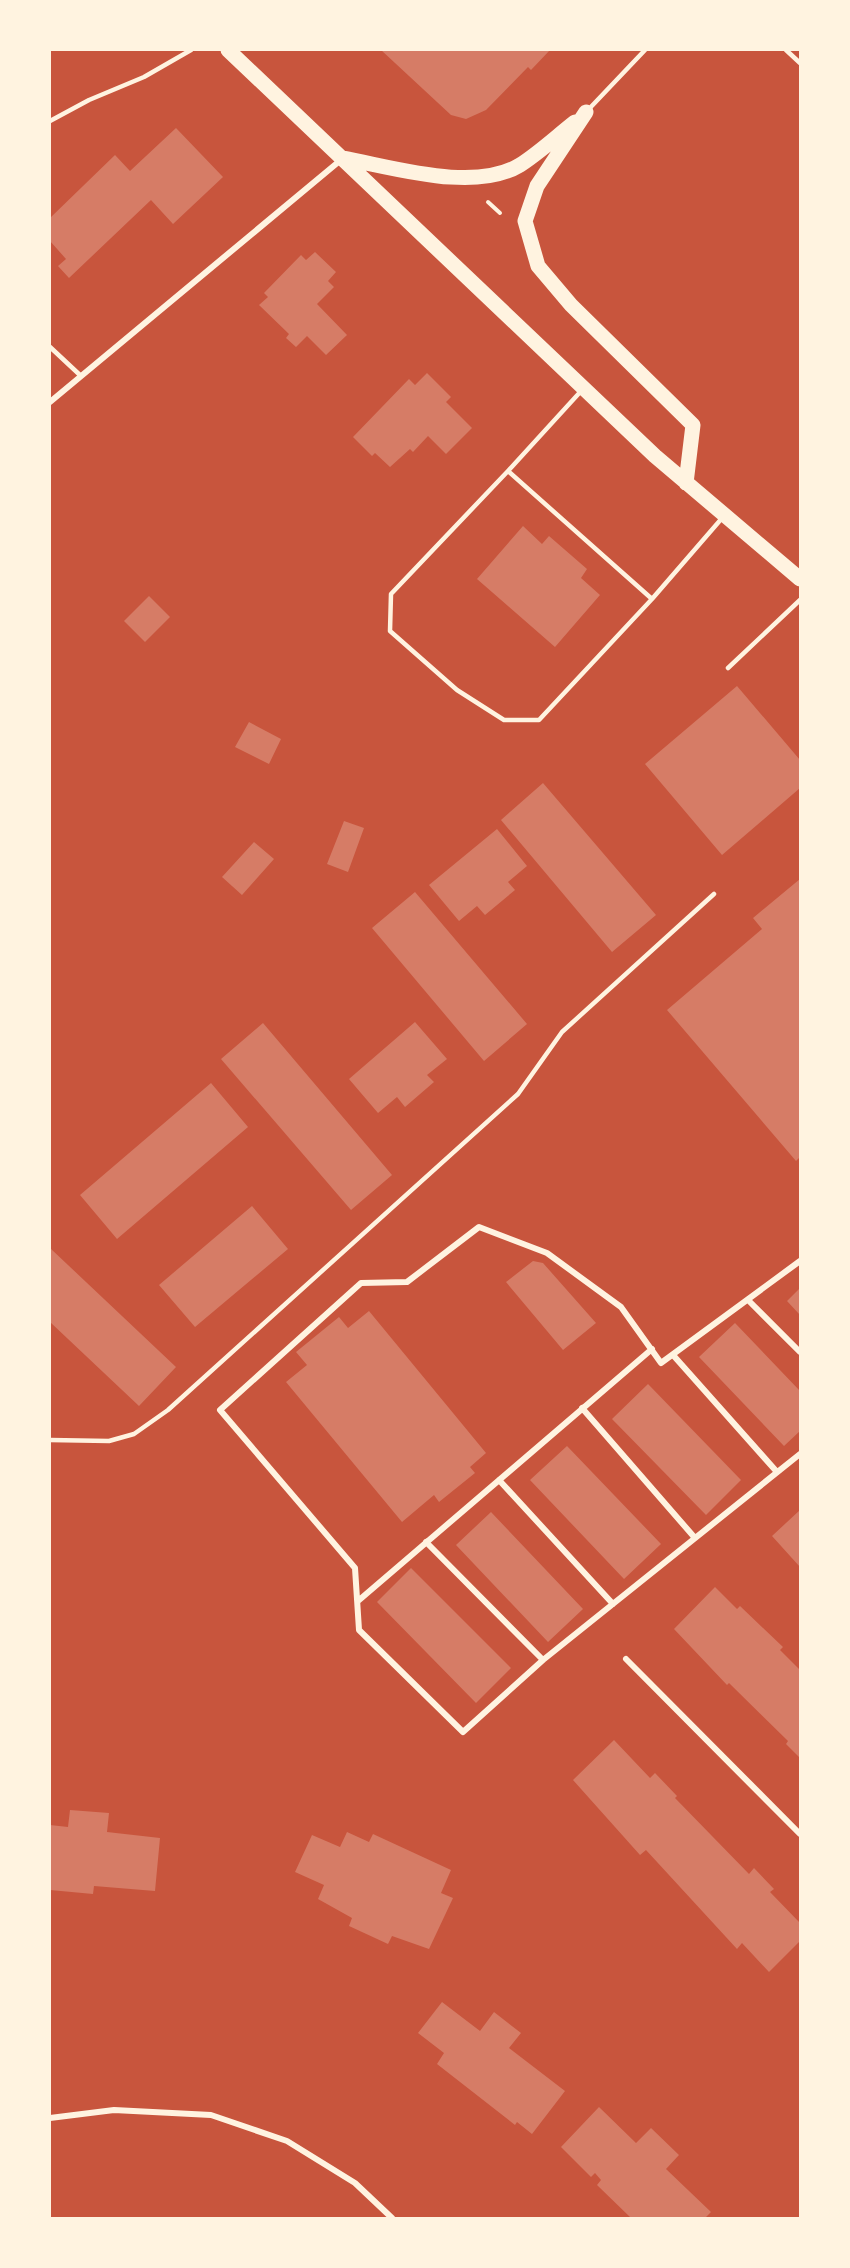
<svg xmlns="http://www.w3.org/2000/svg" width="850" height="2268" viewBox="0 0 850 2268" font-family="'Archivo Narrow',sans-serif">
<rect width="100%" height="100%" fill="#c8553d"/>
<!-- building -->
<path fill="#d67c66" d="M 381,50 L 550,50 L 531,70 L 528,67 L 486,110 L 466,119 L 451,115 Z
M 176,128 L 223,177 L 173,224 L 151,200 L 69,278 L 58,266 L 66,259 L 50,241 L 50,218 L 115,155 L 130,171 Z
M 315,252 L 336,272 L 328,281 L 334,287 L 317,304 L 347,335 L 326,355 L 307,336 L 296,347 L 286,338 L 289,334 L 259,305 L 268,297 L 264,293 L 301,255 L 306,260 Z
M 427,373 L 451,397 L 446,402 L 472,428 L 446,454 L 428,436 L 413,452 L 410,449 L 390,467 L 375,453 L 372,456 L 353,437 L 409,379 L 415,385 Z
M 523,526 L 542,544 L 549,536 L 587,569 L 581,578 L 600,595 L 555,647 L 477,579 Z
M 149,596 L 170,617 L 145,642 L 124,621 Z
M 737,686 L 800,760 L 800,788 L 722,855 L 645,764 Z
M 249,722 L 281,739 L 269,764 L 235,747 Z
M 543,783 L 656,915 L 612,952 L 501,820 Z
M 344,821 L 364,828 L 348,872 L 327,864 Z
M 497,829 L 527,866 L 508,882 L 515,890 L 485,915 L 477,906 L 459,921 L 429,885 Z
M 254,842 L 274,859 L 242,895 L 222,877 Z
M 800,879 L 800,1157 L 796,1161 L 667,1010 L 762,929 L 753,918 Z
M 415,892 L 527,1024 L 484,1061 L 372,928 Z
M 415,1022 L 447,1059 L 427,1075 L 434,1082 L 405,1107 L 397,1097 L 378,1113 L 349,1079 Z
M 263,1023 L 392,1175 L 351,1210 L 221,1059 Z
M 211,1083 L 248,1127 L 117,1239 L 80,1195 Z
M 252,1206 L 288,1249 L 195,1327 L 159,1285 Z
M 50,1248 L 176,1367 L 139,1406 L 50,1322 Z
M 533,1261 L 543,1263 L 596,1323 L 563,1350 L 506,1282 Z
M 800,1288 L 800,1315 L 787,1301 Z
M 369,1311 L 486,1453 L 470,1467 L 475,1473 L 439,1502 L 434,1495 L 402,1522 L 286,1382 L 307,1365 L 296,1352 L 339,1317 L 348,1328 Z
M 735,1323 L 800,1391 L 800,1431 L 784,1446 L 699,1357 Z
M 648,1384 L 741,1480 L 706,1515 L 612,1419 Z
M 567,1446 L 661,1544 L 624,1579 L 530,1480 Z
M 800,1510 L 800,1567 L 772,1536 Z
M 491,1512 L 583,1609 L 548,1642 L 456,1545 Z
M 411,1568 L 511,1668 L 476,1703 L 377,1602 Z
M 715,1587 L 737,1609 L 740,1606 L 783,1647 L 780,1650 L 800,1670 L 800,1758 L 786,1744 L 788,1741 L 729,1683 L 727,1685 L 674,1629 Z
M 614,1740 L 650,1778 L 655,1773 L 677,1796 L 675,1798 L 749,1874 L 754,1868 L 774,1889 L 770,1892 L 800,1923 L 800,1941 L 769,1972 L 742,1943 L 737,1949 L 646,1850 L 640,1855 L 573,1780 Z
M 70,1810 L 109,1813 L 107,1832 L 160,1838 L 155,1891 L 94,1886 L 93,1894 L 50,1890 L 50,1825 L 68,1827 Z
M 347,1832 L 369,1842 L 373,1834 L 451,1870 L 441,1893 L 453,1898 L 429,1949 L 392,1936 L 388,1944 L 349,1926 L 352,1918 L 318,1899 L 324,1885 L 295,1872 L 312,1835 L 340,1847 Z
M 442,2002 L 480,2031 L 494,2012 L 521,2033 L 509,2048 L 565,2091 L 532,2134 L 517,2122 L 515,2125 L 437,2064 L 444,2053 L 418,2033 Z
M 599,2107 L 636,2143 L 651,2128 L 679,2155 L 666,2169 L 711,2212 L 705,2218 L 631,2218 L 597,2185 L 601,2180 L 595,2173 L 591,2177 L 561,2147 Z"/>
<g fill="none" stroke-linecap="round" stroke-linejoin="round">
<!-- path -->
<path stroke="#fff3e0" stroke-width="4" d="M 488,202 L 500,213"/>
<!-- service -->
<path stroke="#fff3e0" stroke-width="4.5" d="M 786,50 L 800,63
M 588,110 L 645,50
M 50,121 L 89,100 L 144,77 L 191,50
M 50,347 L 81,376
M 582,390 L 508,471 L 652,599 L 723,517
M 508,471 L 391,594 L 390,631 L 457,690 L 504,720 L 539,720 L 652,599
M 728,668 L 800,600
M 50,1440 L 109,1441 L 134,1434 L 168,1410 L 518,1094 L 562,1032 L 714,894"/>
<!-- minor -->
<path stroke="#fff3e0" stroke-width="6" d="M 50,402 L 342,159
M 800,1261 L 661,1363 L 621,1307 L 547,1253 L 479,1227 L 407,1282 L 361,1283 L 220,1410 L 355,1568 L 359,1630 L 463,1732 L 543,1660 L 800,1454
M 748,1300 L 800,1352
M 673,1355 L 777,1472
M 582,1408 L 695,1538
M 499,1480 L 613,1604
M 426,1542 L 543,1660
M 358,1601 L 652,1349
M 626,1659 L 800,1834
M 50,2118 L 114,2110 L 211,2115 L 287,2141 L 355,2183 L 392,2218"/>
<!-- primary -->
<path stroke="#fff3e0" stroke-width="15" d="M 228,50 L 655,456 L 800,579
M 586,112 L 537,186 L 525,221 L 538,266 L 571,305 L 693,425 L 686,483
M 342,158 C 393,167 474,193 520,165 C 539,153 557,136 575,122"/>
</g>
<!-- border -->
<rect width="850" height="2268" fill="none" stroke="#fff3e0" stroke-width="102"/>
</svg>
